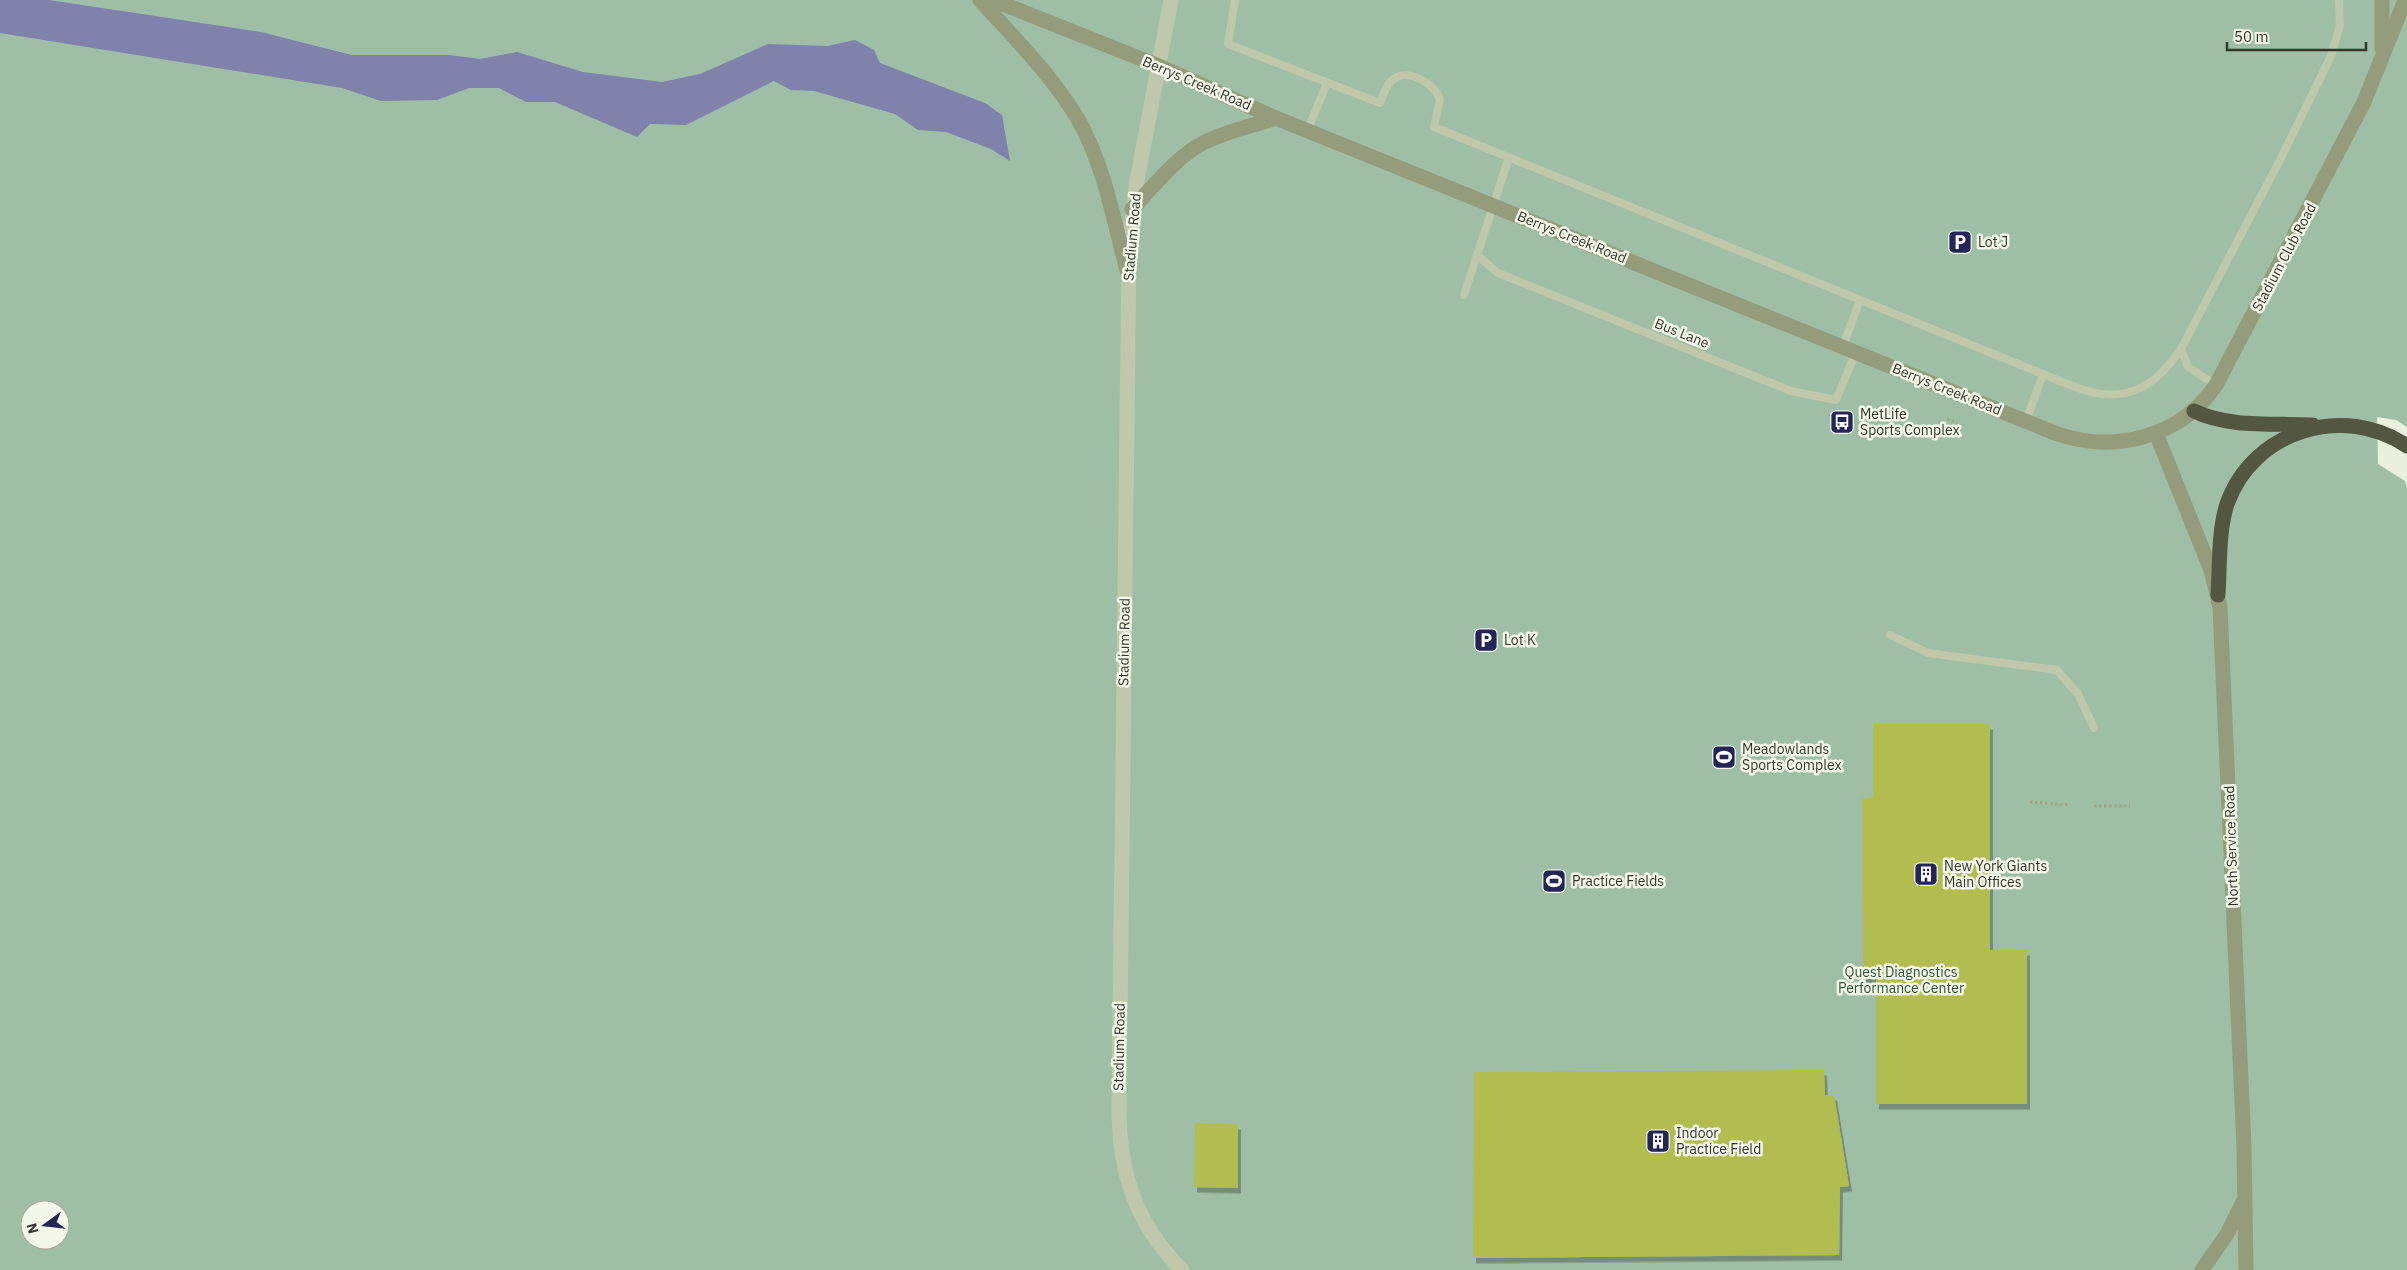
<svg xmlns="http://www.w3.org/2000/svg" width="2407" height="1270" viewBox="0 0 2407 1270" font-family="'IBM Plex Sans',sans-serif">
<defs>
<filter id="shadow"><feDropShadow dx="3" dy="5.5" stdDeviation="0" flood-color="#0004"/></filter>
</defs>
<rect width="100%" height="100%" fill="#e9f1de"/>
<!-- green -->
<path fill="#9ebfa5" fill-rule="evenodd" d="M 0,0 L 2407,0 L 2407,427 L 2396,420 L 2377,417 L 2378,464 L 2405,481 L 2407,488 L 2407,1270 L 0,1270 ZM 30,1210 L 60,1210 L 60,1240 L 30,1240 Z"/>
<!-- water -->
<path fill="#7f83ac" d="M 0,0 L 49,0 L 261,32 L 352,55 L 449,55 L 480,59 L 517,52 L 583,72 L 662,82 L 700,74 L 768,44 L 827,46 L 855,40 L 874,50 L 880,63 L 985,103 L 1002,115 L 1010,161 L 991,149 L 946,132 L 918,130 L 895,114 L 814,91 L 791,90 L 774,81 L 686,125 L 650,124 L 637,137 L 555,102 L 526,102 L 499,88 L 469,88 L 437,100 L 381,101 L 342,88 L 0,33 Z"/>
<!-- building -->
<path fill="#b2bd4f" filter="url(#shadow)" d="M 1873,724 L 1990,724 L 1990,950 L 2027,950 L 2027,1104 L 1876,1104 L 1876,979 L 1863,979 L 1862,799 L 1873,797 Z
M 1824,1070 L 1825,1095 L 1834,1095 L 1849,1186 L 1840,1187 L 1839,1255 L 1473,1258 L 1474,1072 Z
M 1195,1123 L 1238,1124 L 1238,1188 L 1194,1187 Z"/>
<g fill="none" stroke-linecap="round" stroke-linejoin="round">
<!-- path -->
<path stroke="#9da588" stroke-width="3" stroke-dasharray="2.5 2.5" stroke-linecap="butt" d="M 1947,419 L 1958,423
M 2030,802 L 2070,805
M 2094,806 L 2130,806"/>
<!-- lane -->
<path stroke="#bfc8aa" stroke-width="8" d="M 1235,0 L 1228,44 L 1380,103 C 1383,96 1385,87 1391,81 C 1406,66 1434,83 1440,99 L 1434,127 L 2075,387 C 2123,405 2153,390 2181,349 L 2281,158 L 2331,56 L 2340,25 L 2339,0
M 1308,129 L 1327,83
M 1477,255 L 1498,273 L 1791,391 L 1836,400 L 1856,352
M 1464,295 L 1509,157
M 1843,346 L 1860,300
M 2181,349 L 2188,367 L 2216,385
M 2026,421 L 2043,374
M 1890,635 L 1928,653 L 2057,670 L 2078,694 L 2094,728"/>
<!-- street -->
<path stroke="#bfc8aa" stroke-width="15" d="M 1171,0 L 1136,186 L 1129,250 L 1119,1107 C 1119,1172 1135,1223 1182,1270"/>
<!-- secondary -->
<path stroke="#949c7c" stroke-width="15" d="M 980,0 C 1015,39 1053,76 1079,121 C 1105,167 1114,223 1128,274
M 993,0 L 1159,66 L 1276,118 L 2055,433 C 2113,454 2180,438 2216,385 L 2364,102 L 2405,0
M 2382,48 L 2382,0
M 1132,209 C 1154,186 1175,158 1203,143 C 1226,131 1252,126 1276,118
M 2156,433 L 2211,570 L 2220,607 L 2244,1147 L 2246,1270
M 2202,1270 L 2227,1234 L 2244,1200"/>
<!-- highway -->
<path stroke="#535641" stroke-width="15" d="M 2194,411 C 2229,428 2274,423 2313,425
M 2218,595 C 2220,566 2218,532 2227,504 C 2253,430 2344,403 2407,446"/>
</g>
<!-- icons -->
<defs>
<g id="parking-square" transform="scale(1.25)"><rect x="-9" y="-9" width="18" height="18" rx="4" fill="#222555" stroke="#f3f8ea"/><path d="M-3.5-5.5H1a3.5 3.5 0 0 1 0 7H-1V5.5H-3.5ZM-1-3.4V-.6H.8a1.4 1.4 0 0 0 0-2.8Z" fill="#fff"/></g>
<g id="bus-square" transform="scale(1.25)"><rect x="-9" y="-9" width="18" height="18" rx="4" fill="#222555" stroke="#f3f8ea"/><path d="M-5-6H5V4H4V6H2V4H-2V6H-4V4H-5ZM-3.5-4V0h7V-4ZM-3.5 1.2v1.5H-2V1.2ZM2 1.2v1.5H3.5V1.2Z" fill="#fff"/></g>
<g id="stadium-square" transform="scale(1.25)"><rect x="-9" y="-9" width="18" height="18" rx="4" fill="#222555" stroke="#f3f8ea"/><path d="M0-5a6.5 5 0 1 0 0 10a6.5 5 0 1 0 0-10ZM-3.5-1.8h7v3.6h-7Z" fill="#fff"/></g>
<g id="building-square" transform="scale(1.25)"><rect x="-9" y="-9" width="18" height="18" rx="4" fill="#222555" stroke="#f3f8ea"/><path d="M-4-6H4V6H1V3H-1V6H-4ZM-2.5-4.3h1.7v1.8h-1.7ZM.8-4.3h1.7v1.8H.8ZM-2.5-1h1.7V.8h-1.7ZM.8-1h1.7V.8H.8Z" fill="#fff"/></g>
</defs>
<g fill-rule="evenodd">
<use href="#parking-square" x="1960" y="242"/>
<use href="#bus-square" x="1842" y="422"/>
<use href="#parking-square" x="1486" y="640"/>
<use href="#stadium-square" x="1724" y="757"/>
<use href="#building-square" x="1926" y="874"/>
<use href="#stadium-square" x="1554" y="881"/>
<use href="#building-square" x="1658" y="1141"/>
</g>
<g text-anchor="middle" stroke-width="5" stroke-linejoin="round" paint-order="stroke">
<!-- street labels -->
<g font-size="14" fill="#343629" stroke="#f3f8ea">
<text transform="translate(1197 83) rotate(23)" y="5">Berrys Creek Road</text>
<text transform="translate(1132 237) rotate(-85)" y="5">Stadium Road</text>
<text transform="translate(1572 237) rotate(22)" y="5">Berrys Creek Road</text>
<text transform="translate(2284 257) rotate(-62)" y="5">Stadium Club Road</text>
<text transform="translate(1682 333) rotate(22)" y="5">Bus Lane</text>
<text transform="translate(1947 389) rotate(22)" y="5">Berrys Creek Road</text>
<text transform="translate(1124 642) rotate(-89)" y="5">Stadium Road</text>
<text transform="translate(2231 846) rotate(-92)" y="5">North Service Road</text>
<text transform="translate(1119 1047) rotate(-89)" y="5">Stadium Road</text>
</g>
<!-- poi labels -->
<g font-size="14" fill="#343629" stroke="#f3f8ea" text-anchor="start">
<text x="1978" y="247">Lot J</text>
<text x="1860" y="419">MetLife<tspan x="1860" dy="16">Sports Complex</tspan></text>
<text x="1504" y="645">Lot K</text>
<text x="1742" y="754">Meadowlands<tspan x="1742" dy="16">Sports Complex</tspan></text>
<text x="1944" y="871">New York Giants<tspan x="1944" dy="16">Main Offices</tspan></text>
<text x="1572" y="886">Practice Fields</text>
<text x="1676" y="1138">Indoor<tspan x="1676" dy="16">Practice Field</tspan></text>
</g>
<!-- park labels -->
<g font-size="14" fill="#2f5337" stroke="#f3f8ea">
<text x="1901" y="977">Quest Diagnostics<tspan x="1901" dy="16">Performance Center</tspan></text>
</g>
</g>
<!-- north arrow -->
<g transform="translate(45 1225) rotate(255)"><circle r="24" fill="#f3f8ea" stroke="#a7aa9d"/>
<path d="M0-4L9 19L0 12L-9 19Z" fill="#222555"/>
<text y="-8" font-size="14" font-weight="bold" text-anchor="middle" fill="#343629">N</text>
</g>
<!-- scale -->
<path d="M2227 42v8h139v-8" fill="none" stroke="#343629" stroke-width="2.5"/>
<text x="2234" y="42" font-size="15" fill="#343629" stroke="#f3f8ea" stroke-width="4" paint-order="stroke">50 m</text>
</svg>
